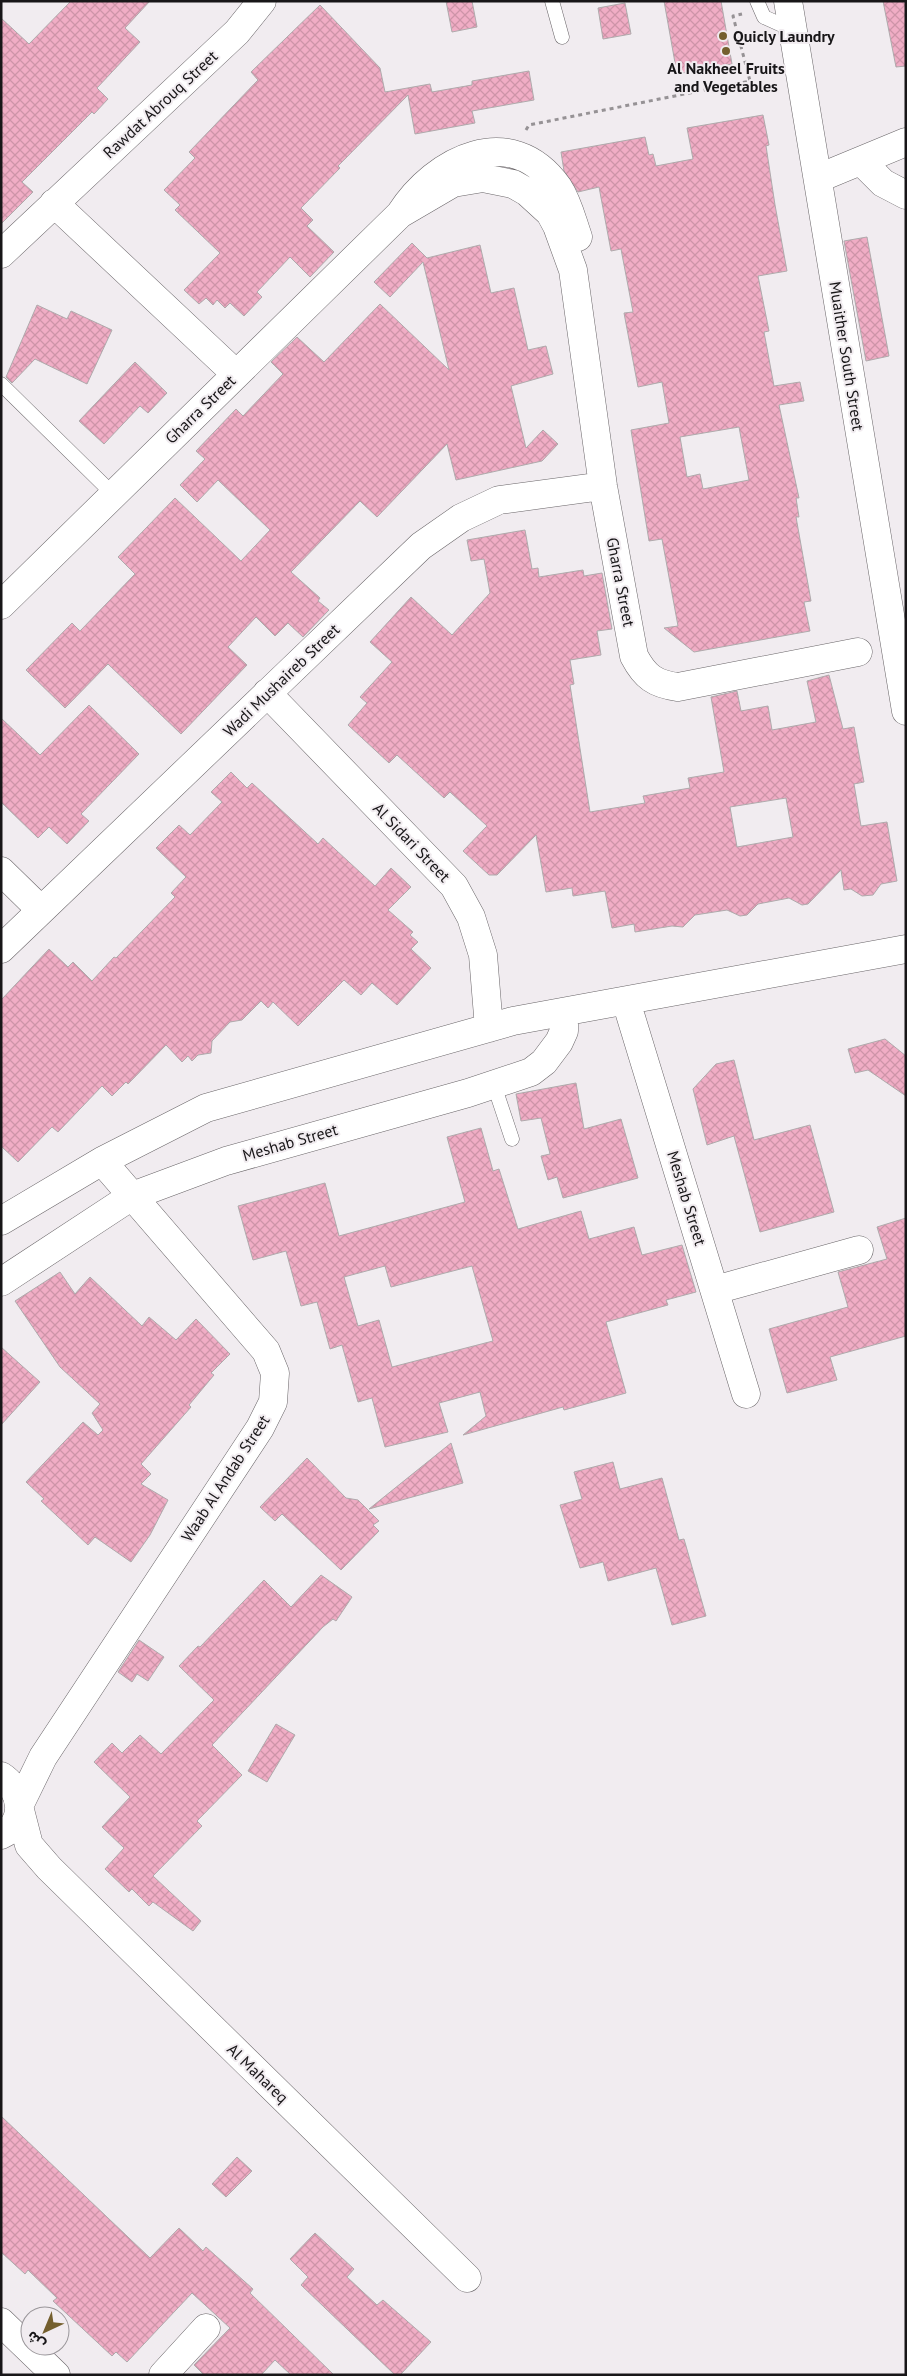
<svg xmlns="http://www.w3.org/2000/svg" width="907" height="2376" viewBox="0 0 907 2376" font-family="'PT Sans','Noto Sans Arabic',sans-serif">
<defs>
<pattern id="building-cross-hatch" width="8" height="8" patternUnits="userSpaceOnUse" patternTransform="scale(1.25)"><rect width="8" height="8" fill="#f0adc5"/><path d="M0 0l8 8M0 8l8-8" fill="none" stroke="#cd94a8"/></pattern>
</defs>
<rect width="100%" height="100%" fill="#f1ecf0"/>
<!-- building -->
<path fill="url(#building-cross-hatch)" stroke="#afaaac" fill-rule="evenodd" d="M 71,1 L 150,1 L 125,28 L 140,42 L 97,88 L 108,99 L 94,114 L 92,112 L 22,182 L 33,192 L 1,224 L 1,18 L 29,44 Z
M 446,1 L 472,1 L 477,27 L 452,32 Z
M 664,1 L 721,1 L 732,64 L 677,74 Z
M 883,1 L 906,1 L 906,66 L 896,67 Z
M 625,3 L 631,34 L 603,39 L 598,8 Z
M 320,5 L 380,68 L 385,92 L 430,84 L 432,92 L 472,85 L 472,81 L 529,71 L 534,100 L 472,111 L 475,123 L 415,134 L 408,95 L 338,166 L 340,168 L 301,208 L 313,220 L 307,226 L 334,252 L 310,277 L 290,257 L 257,292 L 262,297 L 244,316 L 230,303 L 225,308 L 217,300 L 213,305 L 206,298 L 199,304 L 184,290 L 220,253 L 175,210 L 180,205 L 164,190 L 195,158 L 189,152 L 258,80 L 251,72 Z
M 763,115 L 769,145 L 766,146 L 775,205 L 787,271 L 758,276 L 769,331 L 764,332 L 774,386 L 800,382 L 804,401 L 779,405 L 799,498 L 796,498 L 799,517 L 796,517 L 811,601 L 804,602 L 810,631 L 694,652 L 664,628 L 678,626 L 662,539 L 649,541 L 631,430 L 669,423 L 662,382 L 638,387 L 624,313 L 633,312 L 621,249 L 611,251 L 599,187 L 578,192 L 564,171 L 561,152 L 645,137 L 649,155 L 653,154 L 656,166 L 693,159 L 687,128 ZM 739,427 L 749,480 L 703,489 L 700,474 L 687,477 L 680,437 Z
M 867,237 L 889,356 L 866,361 L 844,241 Z
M 412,243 L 427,258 L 480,245 L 491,293 L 514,288 L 528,350 L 546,346 L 553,374 L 511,386 L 526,448 L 543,430 L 558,444 L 542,461 L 456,480 L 447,444 L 377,517 L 360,501 L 291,572 L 320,598 L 318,601 L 329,610 L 303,637 L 288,623 L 275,636 L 256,617 L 228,647 L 247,665 L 181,734 L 108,664 L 65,708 L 26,670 L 72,623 L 80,631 L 135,574 L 118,557 L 175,498 L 241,561 L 270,530 L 218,480 L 197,502 L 180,485 L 205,459 L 196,451 L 236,409 L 243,416 L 283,374 L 271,362 L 297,337 L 324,362 L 380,304 L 449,370 L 423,262 L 390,297 L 374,282 Z
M 37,305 L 67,319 L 71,311 L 112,330 L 87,384 L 35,359 L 12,383 L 6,377 Z
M 135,362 L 167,393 L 148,413 L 140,406 L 104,444 L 79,421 Z
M 525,530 L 532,569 L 538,568 L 539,577 L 583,570 L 584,576 L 602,573 L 612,629 L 597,631 L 601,655 L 570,660 L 574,684 L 570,685 L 590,812 L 645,803 L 643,796 L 690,788 L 688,778 L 724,772 L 711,697 L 737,691 L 741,711 L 768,706 L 772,730 L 816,722 L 807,681 L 829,675 L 843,729 L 854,727 L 864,782 L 854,784 L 861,826 L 887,822 L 897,881 L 881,884 L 873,895 L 862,896 L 851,889 L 844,890 L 841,870 L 808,904 L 802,905 L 789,898 L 758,904 L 747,915 L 740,916 L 727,910 L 695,915 L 683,927 L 672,926 L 635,932 L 634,924 L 612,928 L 605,891 L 573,896 L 572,888 L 546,892 L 536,835 L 497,875 L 489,875 L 463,851 L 487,826 L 450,792 L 444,798 L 397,755 L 389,763 L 348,725 L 367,703 L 360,697 L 392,662 L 370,642 L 411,597 L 452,635 L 490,593 L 484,559 L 471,561 L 467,540 ZM 786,798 L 793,837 L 737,847 L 730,807 Z
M 89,705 L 139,754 L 81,814 L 89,821 L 67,844 L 49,827 L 38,838 L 1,802 L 1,718 L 40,755 Z
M 231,772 L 247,788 L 252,783 L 318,844 L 323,838 L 375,886 L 391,868 L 411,887 L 388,910 L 413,932 L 410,935 L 418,942 L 411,949 L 431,968 L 397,1005 L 372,983 L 361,995 L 344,980 L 298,1026 L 273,1002 L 268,1008 L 261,1001 L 242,1020 L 230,1022 L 212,1041 L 211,1053 L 198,1055 L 192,1061 L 188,1056 L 182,1062 L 166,1045 L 128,1084 L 126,1082 L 112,1096 L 102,1086 L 58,1132 L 52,1127 L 18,1162 L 1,1146 L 1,1000 L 49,949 L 68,967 L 73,962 L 92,981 L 114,957 L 116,958 L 175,897 L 171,893 L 186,877 L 156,848 L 179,825 L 190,835 L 222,802 L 211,792 Z
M 885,1039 L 906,1056 L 906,1096 L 868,1070 L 855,1073 L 848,1049 Z
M 734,1060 L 754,1140 L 810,1125 L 834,1212 L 760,1232 L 734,1136 L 707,1145 L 693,1089 L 716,1064 Z
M 576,1083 L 584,1129 L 621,1119 L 638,1178 L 563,1198 L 557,1177 L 548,1180 L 541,1156 L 550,1154 L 541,1118 L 521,1121 L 516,1094 Z
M 481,1128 L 493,1171 L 499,1169 L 518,1229 L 581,1211 L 589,1239 L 634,1227 L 642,1255 L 682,1245 L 696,1292 L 666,1300 L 668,1305 L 606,1322 L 626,1393 L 564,1410 L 563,1407 L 463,1435 L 486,1416 L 480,1392 L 439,1403 L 448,1432 L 385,1447 L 372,1398 L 358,1402 L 342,1345 L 330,1349 L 317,1302 L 301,1306 L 286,1251 L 253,1260 L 238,1206 L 325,1183 L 339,1236 L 465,1202 L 447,1137 ZM 385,1266 L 391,1287 L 472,1266 L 493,1341 L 392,1367 L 379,1320 L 358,1326 L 344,1277 Z
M 906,1218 L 906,1336 L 830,1357 L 837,1380 L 787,1393 L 769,1329 L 848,1307 L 838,1272 L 887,1259 L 877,1227 Z
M 60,1272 L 75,1294 L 90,1277 L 142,1326 L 149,1317 L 176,1340 L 196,1319 L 230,1354 L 211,1373 L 214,1375 L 189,1405 L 191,1407 L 141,1464 L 151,1474 L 141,1484 L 168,1500 L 150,1535 L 131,1562 L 95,1537 L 88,1545 L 41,1501 L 44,1499 L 26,1482 L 83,1422 L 98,1435 L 103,1430 L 92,1413 L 100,1404 L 60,1367 L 15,1301 Z
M 1,1347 L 40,1382 L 1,1425 Z
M 451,1443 L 463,1483 L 369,1509 Z
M 307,1458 L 346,1498 L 358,1500 L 379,1521 L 373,1525 L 379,1531 L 341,1570 L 282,1514 L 275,1521 L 260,1507 Z
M 613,1462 L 620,1489 L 662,1478 L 679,1540 L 684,1539 L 706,1616 L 672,1625 L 656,1568 L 608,1581 L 603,1562 L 580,1568 L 560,1505 L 582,1499 L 574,1472 Z
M 321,1575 L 352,1597 L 336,1621 L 333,1619 L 323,1627 L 212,1745 L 242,1775 L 197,1821 L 202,1826 L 153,1876 L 201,1921 L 193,1931 L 153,1902 L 149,1906 L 132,1889 L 129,1892 L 105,1869 L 124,1848 L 102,1827 L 130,1797 L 94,1762 L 112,1743 L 122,1753 L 140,1735 L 161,1754 L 214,1700 L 179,1666 L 198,1646 L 200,1647 L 264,1580 L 291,1607 Z
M 139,1640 L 164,1657 L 148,1681 L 137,1674 L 132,1682 L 118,1672 Z
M 276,1724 L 295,1735 L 267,1782 L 248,1771 Z
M 1,2116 L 150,2258 L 179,2228 L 203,2251 L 206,2247 L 253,2289 L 250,2293 L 334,2375 L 291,2375 L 275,2360 L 261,2375 L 204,2375 L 194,2365 L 230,2328 L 192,2293 L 127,2362 L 116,2352 L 112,2356 L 53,2301 L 57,2298 L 28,2270 L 25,2274 L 1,2252 Z
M 237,2157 L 252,2171 L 226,2197 L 212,2184 Z
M 315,2233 L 354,2269 L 347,2277 L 377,2305 L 383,2300 L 431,2342 L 400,2375 L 395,2375 L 301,2285 L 308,2277 L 290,2259 Z"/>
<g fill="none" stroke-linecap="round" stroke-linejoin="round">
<!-- lane casing -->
<g stroke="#696568" stroke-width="15">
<path id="lane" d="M 552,1 L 562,37
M 757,1 L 764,17 L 793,30
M 1,384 L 113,494
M 494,1085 L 512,1139"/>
</g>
<!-- street casing -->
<g stroke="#696568" stroke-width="29">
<path id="street" d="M 861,161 L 883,183 L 906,195
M 819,178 L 906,142
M 54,203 L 236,374
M 400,214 L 453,183 L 483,178 L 513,184 L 527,192 L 550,213 L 557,226 L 573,270 L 603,486 L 634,656 C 645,677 655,684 678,687 L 858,652
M 1,254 L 237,32 L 262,1
M 1,605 L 400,214 C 435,159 511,121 558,187 C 568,202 572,220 578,237
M 267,693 L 454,886 L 471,917 L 483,955 L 489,1028
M 1,871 L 41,910
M 1,949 L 421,546 L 461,518 L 499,500 L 603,486
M 626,1001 L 746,1394
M 1,1221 L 102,1161 L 206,1108 L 513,1021 L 906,949
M 1,1282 L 132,1196 L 226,1161 L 468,1093 L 531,1072 L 544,1062 L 559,1042 L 564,1031 L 564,1012
M 715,1290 L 859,1250
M 1,1776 C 22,1789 28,1823 1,1835
M 20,1804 L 43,1757 L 260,1428 L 273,1402 L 275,1373 L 266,1351 L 102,1161
M 20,1810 L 29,1845 L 49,1868 L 467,2278
M 1,2322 L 56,2375
M 163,2375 L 206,2328"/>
</g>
<!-- secondary casing -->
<g stroke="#696568" stroke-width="29">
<path id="secondary" d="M 788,1 L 906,711"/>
</g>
<!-- path -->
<path stroke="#969295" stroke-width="3" stroke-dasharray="4 4" stroke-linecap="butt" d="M 526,130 L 529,125 L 750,81 L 733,16 L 742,14"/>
<!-- lane -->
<use href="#lane" stroke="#fff" stroke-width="14"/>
<!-- street -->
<use href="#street" stroke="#fff" stroke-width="28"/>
<!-- secondary -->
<use href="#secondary" stroke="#fff" stroke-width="28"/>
</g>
<!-- markers -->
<g fill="#745f2e" stroke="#f1ecf0" stroke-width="2">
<circle cx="723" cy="36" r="5"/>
<circle cx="726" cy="51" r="5"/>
</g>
<g text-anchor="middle" stroke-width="4" stroke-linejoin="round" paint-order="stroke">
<!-- poi labels -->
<g font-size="16" font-weight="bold" fill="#181618" stroke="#f1ecf0" text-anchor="start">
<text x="733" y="42">Quicly Laundry</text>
<text x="726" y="74" text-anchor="middle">Al Nakheel Fruits<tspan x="726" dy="18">and Vegetables</tspan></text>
</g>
<!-- street labels -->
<g font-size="16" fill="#181618" stroke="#f1ecf0">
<text transform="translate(160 104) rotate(-43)" y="6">Rawdat Abrouq Street</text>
<text transform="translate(847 356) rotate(81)" y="6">Muaither South Street</text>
<text transform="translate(200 409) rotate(-44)" y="6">Gharra Street</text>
<text transform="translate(621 582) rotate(79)" y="6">Gharra Street</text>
<text transform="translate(281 680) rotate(-44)" y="6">Wadi Mushaireb Street</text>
<text transform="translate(412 842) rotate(46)" y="6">Al Sidari Street</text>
<text transform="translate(290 1142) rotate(-16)" y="6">Meshab Street</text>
<text transform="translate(687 1198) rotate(73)" y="6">Meshab Street</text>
<text transform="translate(225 1478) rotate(-57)" y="6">Waab Al Andab Street</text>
<text transform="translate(258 2073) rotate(44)" y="6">Al Mahareq</text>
</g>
</g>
<!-- border -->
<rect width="907" height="2376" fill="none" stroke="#181618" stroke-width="5"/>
<!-- north arrow -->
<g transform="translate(45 2331) rotate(224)"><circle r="24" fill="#f1ecf0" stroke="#9a969a"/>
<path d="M0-4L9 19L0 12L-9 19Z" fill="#745f2e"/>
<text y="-8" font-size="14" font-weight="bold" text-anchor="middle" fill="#181618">ش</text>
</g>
</svg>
